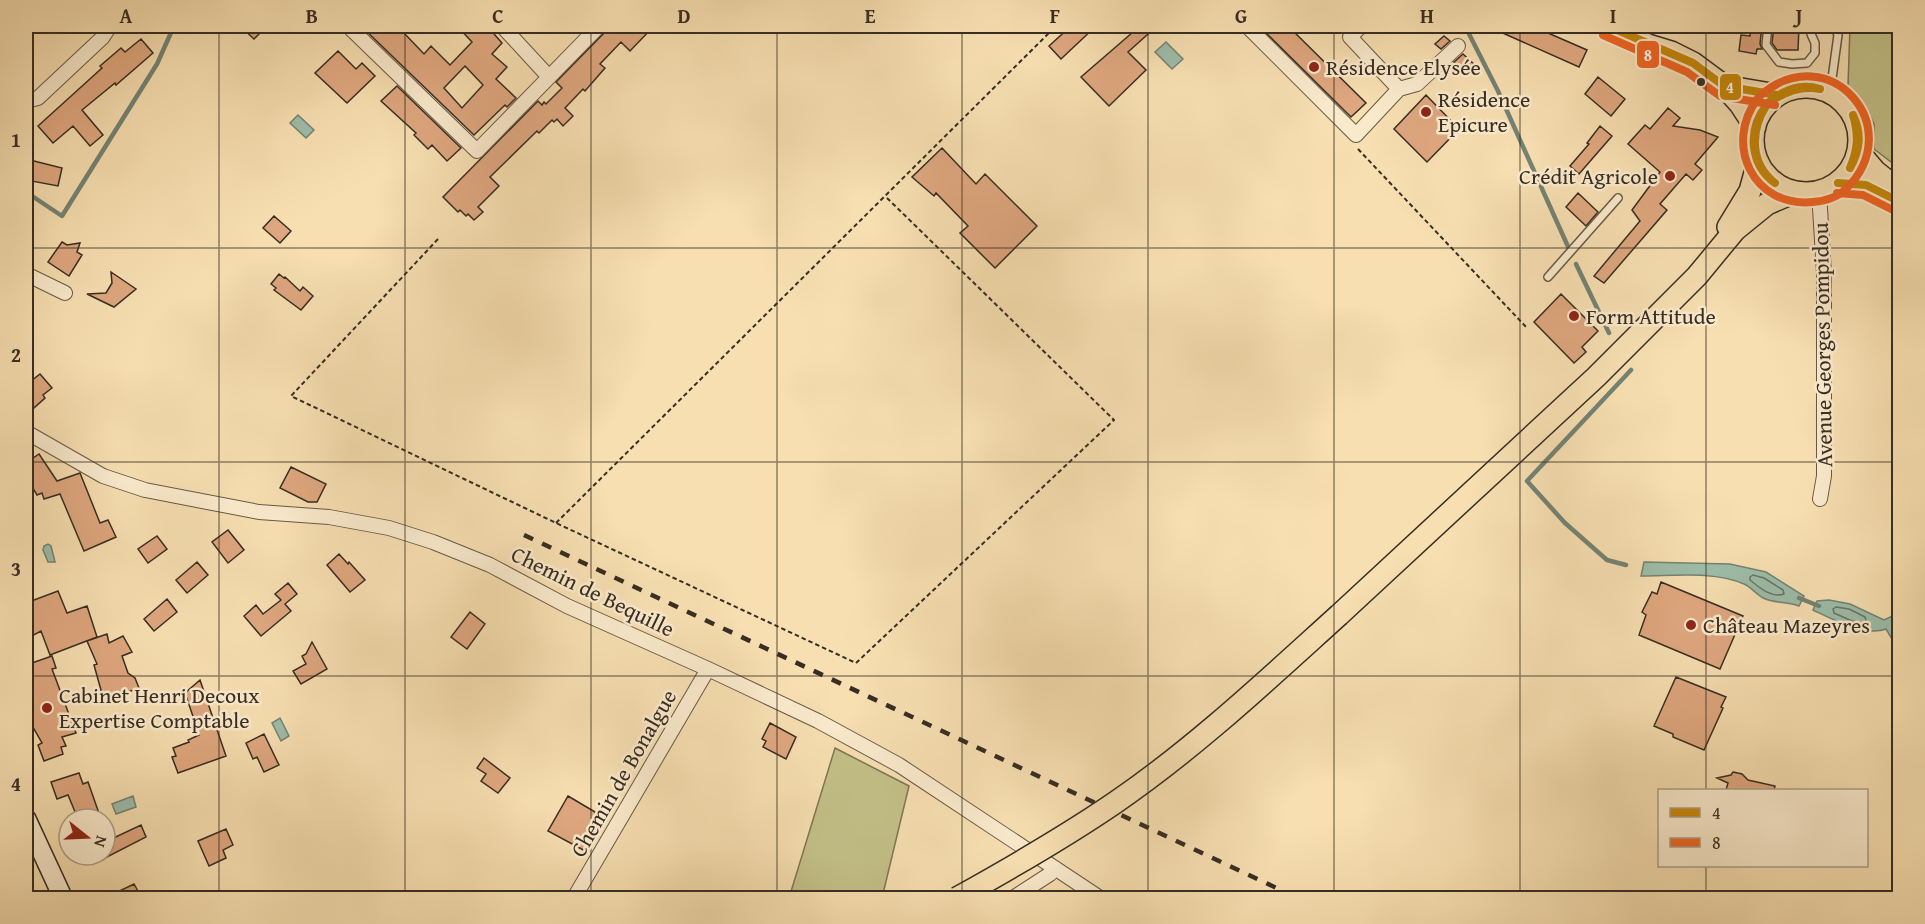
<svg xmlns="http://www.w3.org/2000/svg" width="1925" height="924" viewBox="0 0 1925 924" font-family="'Gentium Book Plus',serif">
<rect width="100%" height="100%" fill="#f7dfb1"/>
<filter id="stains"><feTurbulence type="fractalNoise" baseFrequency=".00333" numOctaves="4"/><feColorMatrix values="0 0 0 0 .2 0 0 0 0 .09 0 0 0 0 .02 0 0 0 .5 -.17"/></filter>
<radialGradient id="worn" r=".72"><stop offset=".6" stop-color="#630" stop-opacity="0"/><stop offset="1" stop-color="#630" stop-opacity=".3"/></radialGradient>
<!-- green -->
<path fill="#c3c088" stroke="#7d7656" stroke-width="1.5" d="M 1850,26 L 1899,26 L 1899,168 L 1874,149 L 1874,124 L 1864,105 L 1848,86 Z
M 835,748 L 909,786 L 882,898 L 789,898 Z"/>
<!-- water -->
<path fill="#9dbdaa" stroke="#748374" stroke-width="1.5" d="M 1166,42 L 1183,59 L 1172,69 L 1155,52 Z
M 298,115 L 314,130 L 306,138 L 290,123 Z
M 48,544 L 51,546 L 55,562 L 48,562 L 43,550 L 44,546 Z
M 1644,562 L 1730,564 L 1766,572 L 1804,596 L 1799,606 C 1788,601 1775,604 1763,598 C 1756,594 1751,587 1744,584 C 1713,571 1674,576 1641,576 Z
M 1829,600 L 1850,604 L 1884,620 L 1899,613 L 1899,646 L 1892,639 L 1886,629 C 1865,637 1832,619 1813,610 L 1817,601 Z
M 280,718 L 289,736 L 281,741 L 272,723 Z
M 133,796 L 136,807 L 116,814 L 112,804 Z"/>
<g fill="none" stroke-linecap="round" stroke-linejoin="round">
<!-- shore -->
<path stroke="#6a7566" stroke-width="1.5" d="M 1753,575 L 1764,578 L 1783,590 L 1784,594 C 1771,598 1760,588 1750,580 L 1750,577 Z
M 1836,607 L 1849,609 L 1865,617 L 1866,621 L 1863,623 L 1852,621 L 1834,613 L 1833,609 Z"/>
<!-- stream -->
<path stroke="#748374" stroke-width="4.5" d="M 1465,26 L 1498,91 L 1570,251
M 26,192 L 62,216 L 157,64 L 174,26
M 1576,264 L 1609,333
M 1626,565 L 1607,560 L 1565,523 L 1527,481 L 1631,370
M 1799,598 L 1819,606"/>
</g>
<!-- building -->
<path fill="#dfa77f" stroke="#372d23" stroke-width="1.5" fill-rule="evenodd" d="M 240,26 L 267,26 L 254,39 Z
M 361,26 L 408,26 L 403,32 L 424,54 L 431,46 L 450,65 L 472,42 L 457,26 L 487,26 L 502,43 L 492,54 L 507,67 L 496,79 L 516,98 L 507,107 L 505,105 L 474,135 ZM 465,66 L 483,85 L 462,108 L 444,88 Z
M 620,26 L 654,26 L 630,51 L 621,42 L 600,64 L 605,68 L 585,91 L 583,89 L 565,108 L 573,116 L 563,126 L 557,119 L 554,122 L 552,120 L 539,133 L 537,131 L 490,177 L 499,186 L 478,207 L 483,212 L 474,220 L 468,214 L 466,216 L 460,210 L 458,212 L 443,197 L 538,101 L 542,105 L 544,102 L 546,104 L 562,88 L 556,82 L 608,29 L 612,33 Z
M 1071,26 L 1096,26 L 1061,59 L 1049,46 Z
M 1140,26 L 1157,26 L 1128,52 L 1146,70 L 1109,106 L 1081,77 Z
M 1259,26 L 1288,26 L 1366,103 L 1351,117 Z
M 1487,26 L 1532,26 L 1587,50 L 1579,67 Z
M 1751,26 L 1762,26 L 1760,44 L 1762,49 L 1757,49 L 1756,54 L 1739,51 L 1741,35 L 1750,36 Z
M 1774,26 L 1799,26 L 1798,50 L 1777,50 L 1772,43 Z
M 1444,36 L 1450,41 L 1441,49 L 1435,44 Z
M 141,39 L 153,53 L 116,85 L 115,83 L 82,110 L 103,135 L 90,146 L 73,126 L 53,143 L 38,126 L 102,68 L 100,66 L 121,48 L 125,52 Z
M 338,51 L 356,69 L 362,63 L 375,76 L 347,103 L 315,73 Z
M 1463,54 L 1477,67 L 1469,75 L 1454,62 Z
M 1598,77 L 1625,99 L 1611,116 L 1585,94 Z
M 397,86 L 461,148 L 447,161 L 432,145 L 428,149 L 414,135 L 416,133 L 381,101 Z
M 1426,95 L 1459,129 L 1427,162 L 1394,129 Z
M 1668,108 L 1680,118 L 1673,126 L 1700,130 L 1718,137 L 1695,164 L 1702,170 L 1693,180 L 1686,174 L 1660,204 L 1667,210 L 1604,283 L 1594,276 L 1640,221 L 1632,210 L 1660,172 L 1628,144 L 1645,125 L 1650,129 Z
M 1600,126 L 1612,136 L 1579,174 L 1570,166 L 1589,144 L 1587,143 Z
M 942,148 L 976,184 L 985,174 L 1037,226 L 995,268 L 960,233 L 968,226 L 936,193 L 934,196 L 912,177 Z
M 26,159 L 62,168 L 58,186 L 26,180 Z
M 1578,193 L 1598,212 L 1586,226 L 1566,207 Z
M 274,216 L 291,231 L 280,243 L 263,228 Z
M 62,242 L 67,245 L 80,243 L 77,252 L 82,255 L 69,276 L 48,262 Z
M 111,272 L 136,289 L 114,307 L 87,294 L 106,293 L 112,283 Z
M 279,274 L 284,278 L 285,277 L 300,291 L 303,287 L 313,296 L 301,310 L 274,290 L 276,288 L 271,284 Z
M 1561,294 L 1598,331 L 1582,347 L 1586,352 L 1574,363 L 1534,322 Z
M 40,374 L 52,388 L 43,395 L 45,398 L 26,415 L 26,376 L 31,381 Z
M 39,454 L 57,481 L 80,473 L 100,523 L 108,520 L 116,537 L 84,551 L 60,494 L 44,499 L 42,493 L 37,495 L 26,477 L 26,463 Z
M 291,467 L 326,484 L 317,502 L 308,502 L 280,488 Z
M 228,530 L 244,550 L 228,563 L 212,542 Z
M 157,536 L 167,549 L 148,563 L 138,549 Z
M 339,554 L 348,564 L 349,562 L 365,580 L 350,592 L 327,565 Z
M 197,562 L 208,575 L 187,593 L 176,580 Z
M 1661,582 L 1743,616 L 1720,669 L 1639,635 L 1646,615 L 1642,612 L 1652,592 L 1657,594 Z
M 288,583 L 297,594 L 285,604 L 291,611 L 261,636 L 244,616 L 256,605 L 263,614 L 281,600 L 275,594 Z
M 58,591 L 67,613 L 87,606 L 97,637 L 50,655 L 41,631 L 26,639 L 26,603 Z
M 167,599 L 177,612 L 154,631 L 144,619 Z
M 470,612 L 485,624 L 467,649 L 451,637 Z
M 107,634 L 109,643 L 123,636 L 132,652 L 122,656 L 128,673 L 135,678 L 139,688 L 104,701 L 94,665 L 97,664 L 87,641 Z
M 312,642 L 327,669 L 301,684 L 293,671 L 306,664 L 302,656 L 306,654 Z
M 52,656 L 56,668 L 52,669 L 76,733 L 62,737 L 66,746 L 61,747 L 63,754 L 44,761 L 38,745 L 42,743 L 26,715 L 29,713 L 26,704 L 26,665 Z
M 1676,677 L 1726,697 L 1721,707 L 1723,708 L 1704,750 L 1673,737 L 1673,734 L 1654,726 Z
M 200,680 L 226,756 L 178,773 L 172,757 L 176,756 L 173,748 L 189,742 L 188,740 L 199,735 L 196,732 L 198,731 L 185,693 Z
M 770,723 L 796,737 L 786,759 L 763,747 L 766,741 L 762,739 Z
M 264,734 L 279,765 L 264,772 L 257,757 L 253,759 L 246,743 Z
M 484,758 L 510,778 L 498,793 L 481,781 L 486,774 L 477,768 Z
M 1733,772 L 1742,774 L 1748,780 L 1775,786 L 1774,790 L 1726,790 L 1728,783 L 1717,778 L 1731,775 Z
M 79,773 L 83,784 L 88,782 L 101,819 L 78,819 L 68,795 L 57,799 L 51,782 Z
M 568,796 L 607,819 L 587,852 L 548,831 Z
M 141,825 L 146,837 L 105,858 L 105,842 Z
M 226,829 L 233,845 L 223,850 L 226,858 L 209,866 L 198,841 Z
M 134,884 L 142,898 L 105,898 Z"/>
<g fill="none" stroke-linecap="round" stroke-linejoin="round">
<!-- service casing -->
<g stroke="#675a46" stroke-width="10">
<path id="service" d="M 1768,26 L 1766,45 L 1779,62 L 1792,64 L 1807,63 L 1815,53 L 1815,43 L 1811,34 L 1814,27 L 1818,26
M 1830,93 L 1838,35 L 1834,26
M 1548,277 L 1618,198"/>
</g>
<!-- minor casing -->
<g stroke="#675a46" stroke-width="16">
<path id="minor" d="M 348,26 L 477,151 L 599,26
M 502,26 L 549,77
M 1247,26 L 1356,135 L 1399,89
M 1361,26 L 1350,37 L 1399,89 L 1417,84 L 1458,46
M 26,101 L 38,98 L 102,38 L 108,29 L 108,26
M 1819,192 L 1824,273 L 1824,476 L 1820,499
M 26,274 L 65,293
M 26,432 L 103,476 L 145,490 L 259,512 L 329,517 L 389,528 L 433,542 L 490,565 L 567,606 L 708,669 L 818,721 L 899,765 L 1100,898
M 574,898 L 708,669
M 1013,898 L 1050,874 L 1055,868"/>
</g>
<!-- secondary casing -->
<g stroke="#372d23" stroke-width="21">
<path id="secondary" d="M 26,818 L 63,898"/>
</g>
<!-- primary casing -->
<g stroke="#372d23" stroke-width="24">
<path id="primary" d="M 1608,26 L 1648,45 L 1671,52 L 1693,63 L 1724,86 L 1777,95
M 1724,86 L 1740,104 L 1755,127
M1753 140a53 53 0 1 1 106 0a53 53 0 1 1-106 0Z
M 1858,151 L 1875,171 L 1900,191
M 1838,183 L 1866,185 L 1900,202
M 1728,227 L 1750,191 L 1758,162
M 1339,615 L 1596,377 L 1697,276 L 1735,230 L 1767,204 L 1795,192"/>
</g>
<!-- path -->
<path stroke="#372d23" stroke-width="2" stroke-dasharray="4.5 3" stroke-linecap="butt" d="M 1358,149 L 1527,328
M 438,239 L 291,396 L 556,523 L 856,663 L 1114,420 L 885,196
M 556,523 L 1056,26"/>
<!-- service -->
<use href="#service" stroke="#faeacc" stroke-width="7"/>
<!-- minor -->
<use href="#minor" stroke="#faeacc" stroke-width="14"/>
<!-- secondary -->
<use href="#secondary" stroke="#faeacc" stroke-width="18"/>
<!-- primary -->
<use href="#primary" stroke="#f7dfb1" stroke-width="21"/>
<!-- rail -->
<path stroke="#372d23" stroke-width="4.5" stroke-dasharray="10 10" stroke-linecap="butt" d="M 524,535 L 1298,898"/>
<!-- primary-bridge casing -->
<g stroke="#372d23" stroke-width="24" stroke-linecap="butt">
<path id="primary-bridge" d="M 957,898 C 1011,868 1065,837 1116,802 C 1196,747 1267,680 1339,615"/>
</g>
<!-- primary-bridge -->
<use href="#primary-bridge" stroke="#f7dfb1" stroke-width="21"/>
<!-- bus-1 casing -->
<g stroke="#faeacc" stroke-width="12">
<path id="bus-1" d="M 1608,26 L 1693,63 L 1724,86 L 1777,95
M 1768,103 C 1783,90 1801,83 1820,89
M 1768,103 C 1784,92 1801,85 1820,89
M 1766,106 C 1750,132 1750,163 1775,183
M 1766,106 C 1747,130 1750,165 1775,183
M 1850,168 C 1858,149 1859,135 1853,115
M 1850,168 C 1860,150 1862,134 1853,115
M 1838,183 L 1866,185 L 1900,202"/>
</g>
<!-- bus-2 casing -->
<g stroke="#faeacc" stroke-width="12">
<path id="bus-2" d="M 1603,35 L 1687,72 L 1720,96 L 1775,105
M 1758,98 C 1723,144 1753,208 1813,202 C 1824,201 1838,197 1846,189 C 1909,127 1829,37 1761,95
M 1837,193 L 1863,195 L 1895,211"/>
</g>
<!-- bus-1 -->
<use href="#bus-1" stroke="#c78809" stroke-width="8"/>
<!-- bus-2 -->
<use href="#bus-2" stroke="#f26522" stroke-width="8"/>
</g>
<!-- grid -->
<path fill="none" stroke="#372d23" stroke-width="1.5" stroke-opacity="0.55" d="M 219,26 L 219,898M 405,26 L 405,898M 591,26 L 591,898M 777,26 L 777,898M 962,26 L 962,898M 1148,26 L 1148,898M 1334,26 L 1334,898M 1520,26 L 1520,898M 1706,26 L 1706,790M 26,248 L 1900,248M 26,462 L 1900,462M 26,676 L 1900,676M 1706,866 L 1706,898"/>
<!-- markers -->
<g fill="#8f2418" stroke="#faeacc" stroke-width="2">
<circle cx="1314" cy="67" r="6"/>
<circle cx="1426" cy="112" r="6"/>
<circle cx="1670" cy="176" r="6"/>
<circle cx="1574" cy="316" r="6"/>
<circle cx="1691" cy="625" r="6"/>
<circle cx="47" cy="708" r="6"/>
</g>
<circle fill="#372d23" stroke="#faeacc" stroke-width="2" cx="1701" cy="82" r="5"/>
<g text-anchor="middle" stroke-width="5" stroke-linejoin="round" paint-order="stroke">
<!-- poi labels -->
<g font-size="22" fill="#372d23" stroke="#faeacc" text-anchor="start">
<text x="1326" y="75">Résidence Elysée</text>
<text x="1438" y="107">Résidence<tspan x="1438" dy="25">Epicure</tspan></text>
<text x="1658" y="184" text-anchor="end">Crédit Agricole</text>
<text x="1586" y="324">Form Attitude</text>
<text x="1703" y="633">Château Mazeyres</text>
<text x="59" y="703">Cabinet Henri Decoux<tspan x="59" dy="25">Expertise Comptable</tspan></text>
</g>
<!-- street labels -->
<g font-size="22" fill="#372d23" stroke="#faeacc">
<text transform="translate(1822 345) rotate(-91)" y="8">Avenue Georges Pompidou</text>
<text transform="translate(593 591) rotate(26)" y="8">Chemin de Bequille</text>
<text transform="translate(623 773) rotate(-60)" y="8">Chemin de Bonalgue</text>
</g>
</g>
<g stroke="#faeacc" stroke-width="2">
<rect x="1636" y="40" width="24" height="29" rx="6" fill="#f26522"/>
<rect x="1719" y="73" width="23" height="28" rx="6" fill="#c78809"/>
</g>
<g font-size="16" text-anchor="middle" font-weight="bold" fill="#fff">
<text x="1648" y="61">8</text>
<text x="1730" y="93">4</text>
</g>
<!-- margin -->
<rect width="1925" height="924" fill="none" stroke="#f7dfb1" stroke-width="66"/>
<!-- legend -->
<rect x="1658" y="789" width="210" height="78" fill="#faeacc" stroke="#ac9e88" stroke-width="1.5"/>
<rect x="1670" y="808" width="30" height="9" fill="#c78809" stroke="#ac9e88" stroke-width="1.5"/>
<text x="1712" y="819" font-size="18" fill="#372d23">4</text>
<rect x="1670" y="838" width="30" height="9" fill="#f26522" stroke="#ac9e88" stroke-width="1.5"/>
<text x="1712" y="849" font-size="18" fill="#372d23">8</text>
<!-- north arrow -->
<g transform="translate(87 837) rotate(108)"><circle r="28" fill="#faeacc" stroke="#ac9e88" stroke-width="1.5"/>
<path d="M0-4.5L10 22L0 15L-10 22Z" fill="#8f2418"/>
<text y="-9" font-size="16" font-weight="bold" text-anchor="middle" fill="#372d23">N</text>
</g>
<rect x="33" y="33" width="1859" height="858" fill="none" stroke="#372d23" stroke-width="2"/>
<g font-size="20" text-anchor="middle" font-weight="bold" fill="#372d23">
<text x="126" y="23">A</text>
<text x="312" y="23">B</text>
<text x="498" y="23">C</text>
<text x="684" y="23">D</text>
<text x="870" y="23">E</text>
<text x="1055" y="23">F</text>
<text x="1241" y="23">G</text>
<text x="1427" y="23">H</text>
<text x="1613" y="23">I</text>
<text x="1799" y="23">J</text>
<text x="16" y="147">1</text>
<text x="16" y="362">2</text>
<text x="16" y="576">3</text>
<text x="16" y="791">4</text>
</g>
<rect width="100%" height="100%" filter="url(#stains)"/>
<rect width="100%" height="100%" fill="url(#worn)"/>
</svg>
